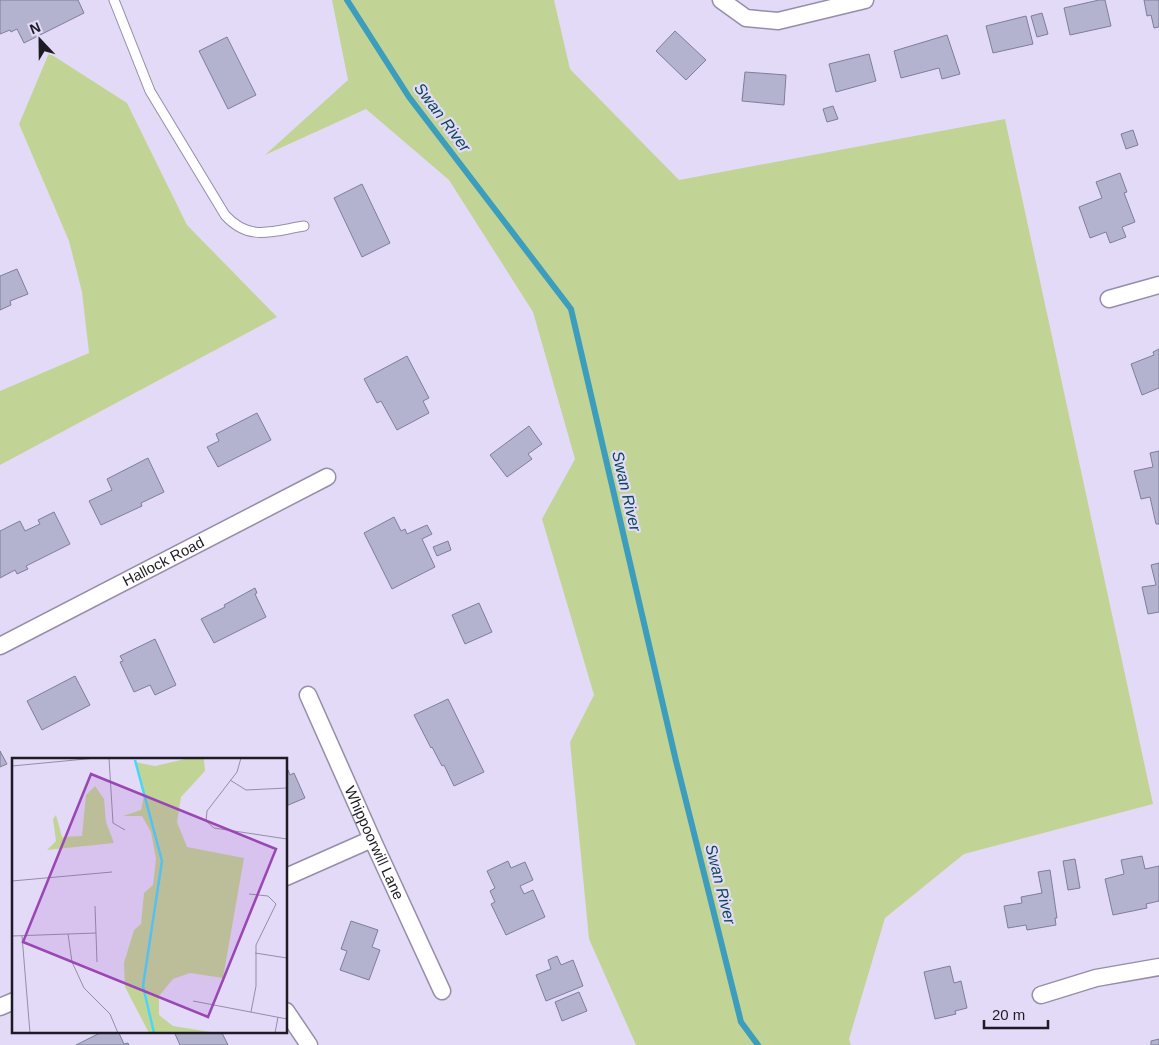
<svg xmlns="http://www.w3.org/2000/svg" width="1159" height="1045" viewBox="0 0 1159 1045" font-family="Arial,sans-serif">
<rect width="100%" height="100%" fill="#e3daf8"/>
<!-- green -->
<path fill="#c2d495" d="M 332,0 L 554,0 L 570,69 L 679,180 L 1005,119 L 1153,804 L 964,854 L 885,918 L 849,1039 L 851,1045 L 636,1045 L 589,939 L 570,742 L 594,695 L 542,519 L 575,459 L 533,312 L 449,180 L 366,109 L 265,155 L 348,80 Z
M 49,53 L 127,103 L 187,225 L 277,317 L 0,465 L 0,391 L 89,353 L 82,292 L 69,241 L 19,124 Z"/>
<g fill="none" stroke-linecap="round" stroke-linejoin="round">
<!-- stream -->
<path stroke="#3c9ebc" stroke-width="6" d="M 347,0 L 409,97 L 571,309 L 676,761 L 741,1022 L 758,1045"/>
</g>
<!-- building -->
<path fill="#b3b2cf" stroke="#7f7e9a" d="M 0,0 L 78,0 L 84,13 L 24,43 L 17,29 L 11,32 L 10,30 L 0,34 Z
M 1099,0 L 1105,0 L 1111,26 L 1070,35 L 1064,8 Z
M 1144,0 L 1159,0 L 1159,27 L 1154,28 L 1151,15 L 1147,16 Z
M 1042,13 L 1048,34 L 1037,37 L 1031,16 Z
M 1026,16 L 1033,44 L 993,53 L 986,26 Z
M 675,31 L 706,60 L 686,80 L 656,51 Z
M 947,35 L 960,74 L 942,79 L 939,68 L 901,78 L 894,51 Z
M 227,37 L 256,95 L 228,109 L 199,51 Z
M 869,54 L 876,81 L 836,92 L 829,64 Z
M 745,72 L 786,75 L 784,105 L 742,101 Z
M 833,106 L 838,119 L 827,122 L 823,109 Z
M 1133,130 L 1138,145 L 1126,149 L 1121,134 Z
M 1120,173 L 1127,192 L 1124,193 L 1135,222 L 1122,227 L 1126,237 L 1110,243 L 1106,232 L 1090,238 L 1079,207 L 1102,198 L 1096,182 Z
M 362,184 L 390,243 L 362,257 L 334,198 Z
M 17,269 L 28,294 L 10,301 L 11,305 L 0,310 L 0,276 Z
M 1159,349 L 1159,388 L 1142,395 L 1131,364 L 1154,355 L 1153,352 Z
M 407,356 L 429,398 L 423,401 L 429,413 L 397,430 L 381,401 L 377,403 L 364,379 Z
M 257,413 L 271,440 L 218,467 L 207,447 L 219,441 L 216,434 Z
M 529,426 L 542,444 L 528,454 L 532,459 L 507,477 L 490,455 Z
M 1159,451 L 1159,524 L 1156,524 L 1150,497 L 1141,499 L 1134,471 L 1153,467 L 1150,453 Z
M 148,458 L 164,492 L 141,503 L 142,506 L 101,525 L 89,501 L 112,490 L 107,479 Z
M 54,512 L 70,544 L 26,566 L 28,569 L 17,574 L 15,570 L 0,578 L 0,531 L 20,521 L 25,531 L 40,524 L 38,520 Z
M 394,517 L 401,531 L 405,529 L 407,534 L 427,525 L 432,534 L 422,539 L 435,567 L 392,589 L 364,533 Z
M 448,541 L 451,550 L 437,556 L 433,547 Z
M 1159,563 L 1159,612 L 1148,614 L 1142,587 L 1156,585 L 1151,565 Z
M 255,588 L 257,593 L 255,594 L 266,617 L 214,643 L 201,619 L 225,607 L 224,605 Z
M 479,603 L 492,632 L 465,644 L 452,615 Z
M 155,639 L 176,685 L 155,695 L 150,685 L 134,692 L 120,662 L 123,661 L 120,656 Z
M 75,676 L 90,705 L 42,730 L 27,701 Z
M 448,699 L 484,772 L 454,786 L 444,765 L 442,766 L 432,747 L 431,748 L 414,715 Z
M 0,751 L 7,764 L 0,767 Z
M 286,770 L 288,770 L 290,775 L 294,773 L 305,798 L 286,806 Z
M 1142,856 L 1145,869 L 1159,866 L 1159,901 L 1146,904 L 1147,908 L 1113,915 L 1105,879 L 1124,874 L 1121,860 Z
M 1075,859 L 1080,888 L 1068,890 L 1063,861 Z
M 508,861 L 511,868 L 525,862 L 533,880 L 520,886 L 524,894 L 533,890 L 545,917 L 506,935 L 491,904 L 495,902 L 490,891 L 495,888 L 487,871 Z
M 1050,870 L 1057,918 L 1055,918 L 1056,925 L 1027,930 L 1026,925 L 1008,928 L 1004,906 L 1022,903 L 1021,897 L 1042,893 L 1038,872 Z
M 351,921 L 378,930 L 372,947 L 380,950 L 369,980 L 340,970 L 347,951 L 341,949 Z
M 557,956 L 561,965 L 573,960 L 583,986 L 546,1001 L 536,975 L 551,969 L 548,960 Z
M 950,966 L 954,983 L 961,981 L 967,1008 L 955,1011 L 956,1014 L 935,1019 L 924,972 Z
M 579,992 L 587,1011 L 562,1021 L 555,1002 Z
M 104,1031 L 118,1031 L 124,1044 L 128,1043 L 129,1045 L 76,1045 Z
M 180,1031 L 221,1031 L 228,1045 L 180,1045 L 175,1034 Z
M 1159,1039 L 1159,1045 L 1151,1045 L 1151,1041 Z"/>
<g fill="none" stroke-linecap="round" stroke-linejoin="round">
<!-- lane casing -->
<g stroke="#968da9" stroke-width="11">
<path id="lane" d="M 114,0 L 150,91 L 225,215 C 249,242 273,231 304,226"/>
</g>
<!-- street casing -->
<g stroke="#968da9" stroke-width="19">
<g id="street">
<path d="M 721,0 L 746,18 L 778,21 L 865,0"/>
<path d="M 1109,299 L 1159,285"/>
<path id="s1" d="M 0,646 L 327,477"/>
<path id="s2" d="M 308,695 L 372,839 L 442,991"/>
<path d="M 286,877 L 372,839"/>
<path d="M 1041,995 L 1096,978 L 1159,967"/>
<path d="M 0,1007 L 14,1001"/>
<path d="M 286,1011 L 309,1045"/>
</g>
</g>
<!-- lane -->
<use href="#lane" stroke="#fff" stroke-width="9"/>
<!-- street -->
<use href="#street" stroke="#fff" stroke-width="16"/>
</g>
<g text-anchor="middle" stroke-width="4.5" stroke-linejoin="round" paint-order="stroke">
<!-- street labels -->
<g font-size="15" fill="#1e1b25" stroke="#e3daf8">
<text dy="5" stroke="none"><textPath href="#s1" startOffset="184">Hallock Road</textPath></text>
<text dy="5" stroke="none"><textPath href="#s2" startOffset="162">Whippoorwill Lane</textPath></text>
</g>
<!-- water labels -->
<g font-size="16" font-style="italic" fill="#084757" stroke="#e3daf8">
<text transform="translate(443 117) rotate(53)" y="6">Swan River</text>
<text transform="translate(627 491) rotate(77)" y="6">Swan River</text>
<text transform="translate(721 884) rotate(76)" y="6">Swan River</text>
</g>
</g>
<!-- overview -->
<g transform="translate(12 758)">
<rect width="275" height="275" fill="#e3daf8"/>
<path d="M 173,1 L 192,1 L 193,13 L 169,39 L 165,64 L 175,89 L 232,100 L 211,220 L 178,215 L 161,221 L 147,238 L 147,257 L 161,268 L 205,275 L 137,275 L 113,229 L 112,205 L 122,172 L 129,166 L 132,135 L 141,127 L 144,101 L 139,74 L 130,58 L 111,58 L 129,52 L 132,37 L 123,4 L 143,8 ZM 83,28 L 92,41 L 94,64 L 102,85 L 35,92 L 44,83 L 41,61 L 44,57 L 50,79 L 70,78 L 74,37 Z" fill="#c2d495"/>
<path fill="none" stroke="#49d6fc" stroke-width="2.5" d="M 123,2 L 150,103 L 131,228 L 142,275"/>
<path fill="none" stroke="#948ea4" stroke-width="1" d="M 97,0 L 101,65 L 113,72M 229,0 L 225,14 L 195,53 L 194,63 L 202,70 L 275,81M 0,8 L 84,0M 218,22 L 234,32 L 275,30M 0,123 L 100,114M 237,136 L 256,138 L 264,146M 83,148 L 85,204M 56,176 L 60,204 L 72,230 L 98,256 L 106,275M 0,178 L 84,175M 10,178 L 18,275M 243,195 L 275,200M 181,243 L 275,261M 239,254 L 244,228 L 244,187 L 264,146M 263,275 L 266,259"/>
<path fill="#9a46b4" fill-opacity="0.15" stroke="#9a46b4" stroke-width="2.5" d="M 79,16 L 264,91 L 196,259 L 11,184 Z"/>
<rect width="275" height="275" fill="none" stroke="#1e1b25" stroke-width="2.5"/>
</g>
<!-- north arrow -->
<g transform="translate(40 40) rotate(338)" stroke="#e3daf8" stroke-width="4" paint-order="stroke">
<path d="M0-4L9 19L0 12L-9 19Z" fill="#1e1b25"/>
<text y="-8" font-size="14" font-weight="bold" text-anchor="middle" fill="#1e1b25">N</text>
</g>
<!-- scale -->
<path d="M984 1020v8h64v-8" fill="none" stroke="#1e1b25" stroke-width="2.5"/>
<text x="992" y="1020" font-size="15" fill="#1e1b25" stroke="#e3daf8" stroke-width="4" paint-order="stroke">20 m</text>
</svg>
